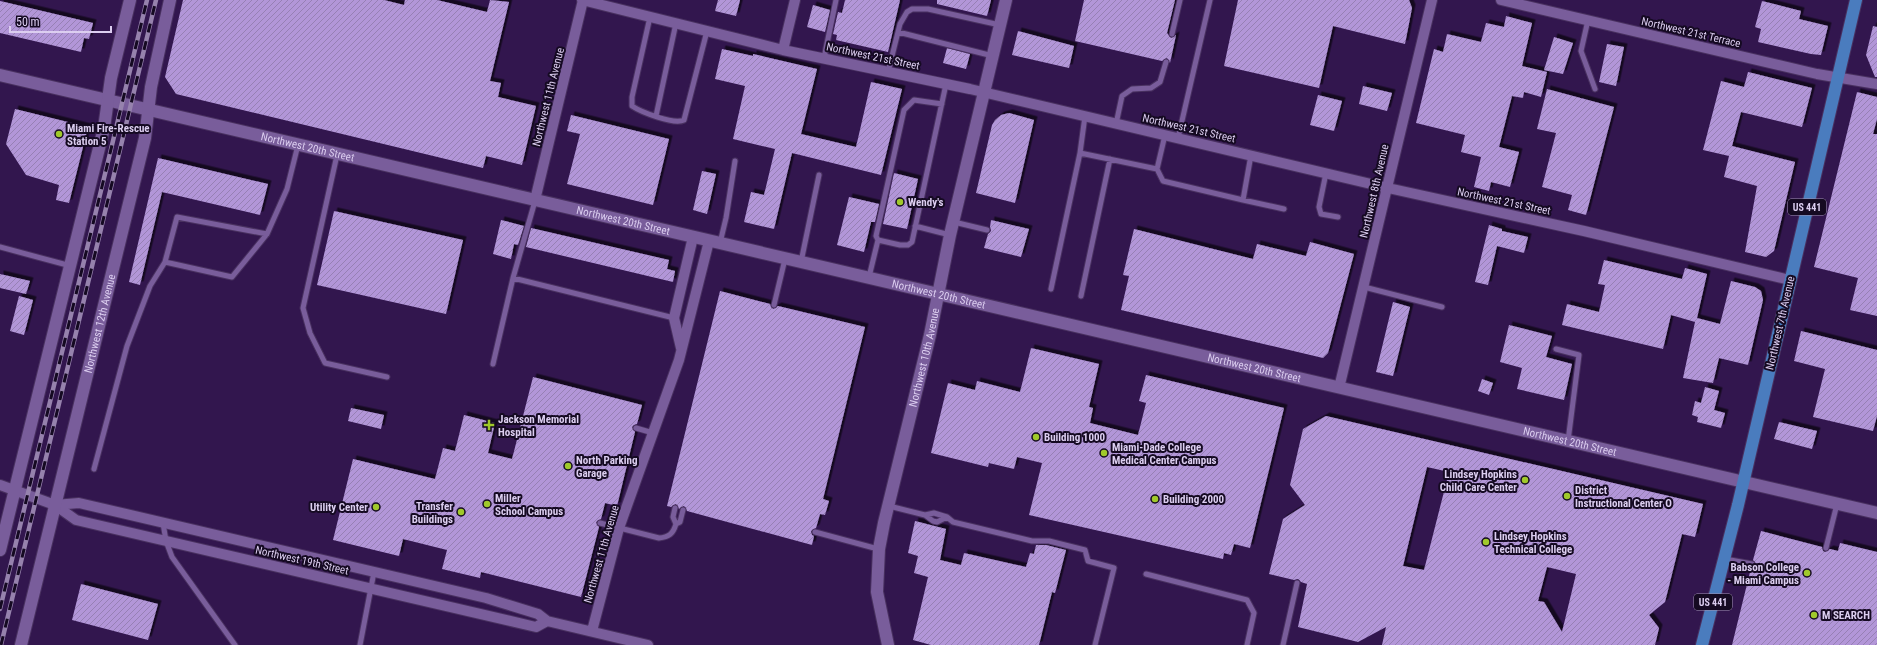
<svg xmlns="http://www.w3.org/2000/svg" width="1877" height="645" viewBox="0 0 1877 645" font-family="'Roboto Condensed',sans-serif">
<defs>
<pattern id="building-hatch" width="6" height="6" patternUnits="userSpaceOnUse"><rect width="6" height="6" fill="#b296d8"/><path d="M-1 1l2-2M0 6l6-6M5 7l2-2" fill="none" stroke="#9680b4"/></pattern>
<filter id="shadow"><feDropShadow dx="3.5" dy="-3.5" stdDeviation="0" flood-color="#0009"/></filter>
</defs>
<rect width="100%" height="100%" fill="#32164e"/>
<!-- building -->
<path fill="url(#building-hatch)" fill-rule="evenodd" filter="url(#shadow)" d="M 183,0 L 384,0 L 404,5 L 405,0 L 437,0 L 487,12 L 490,0 L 509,2 L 490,81 L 501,83 L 498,97 L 536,106 L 522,165 L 486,156 L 483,168 L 176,94 L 165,77 Z
M 718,0 L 740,0 L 736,16 L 715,11 Z
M 845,0 L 900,0 L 888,52 L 836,40 L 837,35 L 833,34 L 838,12 L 842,13 Z
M 937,0 L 991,0 L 987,16 L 937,4 Z
M 1084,0 L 1175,0 L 1167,33 L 1171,38 L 1176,35 L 1170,63 L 1167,58 L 1162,61 L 1075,41 Z
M 1238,0 L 1409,0 L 1412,8 L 1405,44 L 1333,26 L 1319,88 L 1224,66 Z
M 0,1 L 93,23 L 89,39 L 84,38 L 81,52 L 0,33 Z
M 1762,1 L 1801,11 L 1799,19 L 1828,26 L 1821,55 L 1811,54 L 1758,42 L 1761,29 L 1755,27 Z
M 813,5 L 830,10 L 825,32 L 807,27 Z
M 1506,16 L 1532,23 L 1522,66 L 1547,72 L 1541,97 L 1524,92 L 1523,98 L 1512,96 L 1499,147 L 1519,152 L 1510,187 L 1491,182 L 1489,191 L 1474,187 L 1481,157 L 1461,152 L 1465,135 L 1416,123 L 1434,49 L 1443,52 L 1447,34 L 1481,42 L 1486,23 L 1504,27 Z
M 1873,26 L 1877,27 L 1877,77 L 1875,77 L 1866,55 Z
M 1018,31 L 1074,46 L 1069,68 L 1012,55 Z
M 1554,37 L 1573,43 L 1563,74 L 1544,70 Z
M 1607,44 L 1624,47 L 1616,86 L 1599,82 Z
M 947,48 L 970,54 L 966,69 L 943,63 Z
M 722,49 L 753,56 L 753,54 L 817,69 L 801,134 L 856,147 L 871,82 L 902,89 L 881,175 L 792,153 L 774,229 L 744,222 L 751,192 L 764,195 L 775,149 L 733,139 L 745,86 L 715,79 Z
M 1748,72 L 1812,88 L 1802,127 L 1741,112 L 1732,146 L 1795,162 L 1774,251 L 1766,257 L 1745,252 L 1757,186 L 1724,177 L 1729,156 L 1703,150 L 1721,81 L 1744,87 Z
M 1363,86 L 1392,93 L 1387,111 L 1359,104 Z
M 1547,89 L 1614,107 L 1586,215 L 1568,210 L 1572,195 L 1542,187 L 1556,133 L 1537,129 Z
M 1857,92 L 1877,97 L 1877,119 L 1873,134 L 1877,134 L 1877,316 L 1850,310 L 1858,278 L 1814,267 Z
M 1318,95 L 1342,101 L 1334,131 L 1310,125 Z
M 15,109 L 88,127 L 69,203 L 56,200 L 59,185 L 26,175 L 6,144 Z
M 1009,113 L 1034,120 L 1015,203 L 976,193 L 992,125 L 995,120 L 1001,115 Z
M 571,115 L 669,139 L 653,205 L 567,184 L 580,134 L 567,131 Z
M 158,158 L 268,184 L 260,215 L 162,192 L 140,285 L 129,282 Z
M 702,171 L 716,174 L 707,214 L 693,210 Z
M 894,173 L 918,179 L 907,229 L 883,224 Z
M 849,197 L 879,204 L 875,222 L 871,222 L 864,252 L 837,245 Z
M 334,211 L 463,240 L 446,314 L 317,285 Z
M 501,220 L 524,226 L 518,245 L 514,244 L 511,259 L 493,254 Z
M 991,220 L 1029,229 L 1021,257 L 984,248 L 988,234 L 991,231 L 990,227 Z
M 1489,225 L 1502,229 L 1502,231 L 1528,237 L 1524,253 L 1497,246 L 1488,285 L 1475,282 Z
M 531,228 L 669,260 L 667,269 L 675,271 L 673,282 L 526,247 Z
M 1134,229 L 1253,259 L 1257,244 L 1306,256 L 1310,242 L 1354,254 L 1328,353 L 1323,358 L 1121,310 L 1129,276 L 1123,275 Z
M 1604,260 L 1682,279 L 1685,268 L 1707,274 L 1697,318 L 1720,324 L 1731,281 L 1755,287 L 1761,291 L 1763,300 L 1748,365 L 1719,358 L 1713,383 L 1683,378 L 1695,322 L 1671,315 L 1663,349 L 1562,325 L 1567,304 L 1599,312 L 1605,285 L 1598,284 Z
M 0,274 L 30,281 L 26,294 L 0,288 Z
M 720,291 L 770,304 L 773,309 L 778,306 L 865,327 L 823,499 L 829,501 L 825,515 L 820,514 L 816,528 L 811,531 L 812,535 L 814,536 L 812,545 L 687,511 L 684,506 L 679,509 L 676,504 L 671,507 L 667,506 Z
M 19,296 L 33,300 L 24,335 L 10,331 Z
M 1393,302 L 1410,307 L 1393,376 L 1376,372 Z
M 1509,325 L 1552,336 L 1546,357 L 1572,364 L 1564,400 L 1517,389 L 1522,368 L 1500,362 Z
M 1801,331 L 1877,350 L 1877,416 L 1873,431 L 1813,417 L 1825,369 L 1794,361 Z
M 1031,348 L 1099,364 L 1089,407 L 1093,408 L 1090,423 L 1138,435 L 1146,403 L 1139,401 L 1146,375 L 1284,408 L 1250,548 L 1234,544 L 1231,555 L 1224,553 L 1223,559 L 1029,515 L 1042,463 L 1017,457 L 1014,469 L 989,463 L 988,467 L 931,453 L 948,383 L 975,390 L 977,381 L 1020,392 Z
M 533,377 L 642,405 L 637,424 L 634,425 L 632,427 L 635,432 L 617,506 L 605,503 L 601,519 L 596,522 L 599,527 L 581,597 L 481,572 L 480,578 L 442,569 L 447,550 L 403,539 L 399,556 L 333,540 L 353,459 L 435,479 L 443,448 L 455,451 L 464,415 L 495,423 L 488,453 L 512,459 Z
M 1482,379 L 1493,383 L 1489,395 L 1478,391 Z
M 1705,387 L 1719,391 L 1714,410 L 1725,413 L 1721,428 L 1697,422 L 1698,417 L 1692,415 L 1695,401 L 1701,403 Z
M 351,408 L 384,415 L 381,429 L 348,421 Z
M 1326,416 L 1703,504 L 1695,537 L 1682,534 L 1665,602 L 1649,615 L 1659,628 L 1655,645 L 1382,645 L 1386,627 L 1358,642 L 1298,627 L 1307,584 L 1301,582 L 1298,579 L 1294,580 L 1269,574 L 1283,519 L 1305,505 L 1290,485 L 1303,429 ZM 1427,467 L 1449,472 L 1424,570 L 1403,566 ZM 1547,567 L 1576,574 L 1562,632 L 1544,602 L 1538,601 Z
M 1779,422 L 1817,431 L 1812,449 L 1774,439 Z
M 915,521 L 946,529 L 940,560 L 961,565 L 964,553 L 1026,567 L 1030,553 L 1034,554 L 1036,545 L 1046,545 L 1066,550 L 1055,593 L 1052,592 L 1039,645 L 931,645 L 913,640 L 928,577 L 914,573 L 918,556 L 908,553 Z
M 1761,531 L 1822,547 L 1823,551 L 1825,552 L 1830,549 L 1838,551 L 1840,543 L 1877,552 L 1877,645 L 1732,645 L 1751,568 L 1756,565 L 1753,560 Z
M 81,584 L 158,604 L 148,640 L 72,620 Z"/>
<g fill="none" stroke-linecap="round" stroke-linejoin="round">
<!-- service casing -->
<g stroke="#493160" stroke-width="7">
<path id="service" d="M 650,17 L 632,97 L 632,106 C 641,112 674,125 684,120 L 707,31
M 1588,20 L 1581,51 L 1595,89
M 898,32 L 993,56
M 1172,34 L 1180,0
M 824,58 L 836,0
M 888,72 L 900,24 L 907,12 L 912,9 L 928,9 L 1000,25
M 656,116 L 676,23
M 1116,124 L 1122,96 L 1132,89 L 1151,88 L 1160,82 L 1166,62
M 1165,135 L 1157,169 L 1163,181 L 1243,200 L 1251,155
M 1178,138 L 1210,0
M 1080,153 L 1157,169
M 337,155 L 303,308 L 310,333 L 325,363 L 387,377
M 1326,173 L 1319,207 L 1321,214 L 1338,217
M 1243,200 L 1284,209
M 954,222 L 987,230
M 915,226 L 950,235
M 267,234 L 177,217 L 165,262 L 232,277 L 267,234 L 287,189 L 298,145
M 878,240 L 900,245 L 908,245 L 912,242 L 946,84
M 720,243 L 726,218 L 735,161
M 0,247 L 71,266
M 801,262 L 819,175
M 869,277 L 878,240 L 876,236 L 904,110 L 914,100 L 942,104
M 513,278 L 674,318
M 1364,287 L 1442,307
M 1051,289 L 1080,153 L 1085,116
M 1081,296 L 1110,159
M 774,305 L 785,259
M 1556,349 L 1579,355 L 1568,441
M 493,364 L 513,278 L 535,201
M 636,428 L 653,433
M 94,469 L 127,346 L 150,286 L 165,262
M 889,506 L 925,515 L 933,521 L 937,522 L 947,517 L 934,513 L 925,515
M 675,508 L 673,517 L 676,524
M 947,517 L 953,522 L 1032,541 L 1049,541 L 1085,550 L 1088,561 L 1114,568 L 1095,645
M 163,523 L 166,541 L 172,557 L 235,645
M 600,523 L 659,538 C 669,537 673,534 676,524 L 680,522 L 683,510
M 815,532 L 878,549
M 1826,548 L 1837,504
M 1725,559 L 1752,564
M 1146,574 L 1247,600 L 1254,613 L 1247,645
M 360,645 L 374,572
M 1283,645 L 1297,583"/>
</g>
<!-- minor casing -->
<g stroke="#493160" stroke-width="12">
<path id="minor" d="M 582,0 L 783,50 L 970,89 L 1388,188 L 1584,231 L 1790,280
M 1501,0 L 1817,74 L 1877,84
M 783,50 L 795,0
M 535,200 L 583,0
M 681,348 L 674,318 L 693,237
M 1339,388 L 1432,0
M 0,485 L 55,505 L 76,520 L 536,627 L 547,621
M 55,505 L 79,503 L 486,598 L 538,614 L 547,621 L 648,645
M 592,631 L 619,528 L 679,360 L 709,241"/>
</g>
<!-- tertiary casing -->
<g stroke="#493160" stroke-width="14">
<g id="tertiary">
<path id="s1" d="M 888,645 L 877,592 L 879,549 L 884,523 L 930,335 L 950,235 L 1006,0"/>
</g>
</g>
<!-- secondary casing -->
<g stroke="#493160" stroke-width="14">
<g id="secondary">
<path id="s2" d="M 0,75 L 1877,513"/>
<path d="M 0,550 L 104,128 L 111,78 L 130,0"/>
<path id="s3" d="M 21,645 L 145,138 L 151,87 L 170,0"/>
</g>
</g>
<!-- primary casing -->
<g stroke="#493160" stroke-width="14">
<path id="primary" d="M 1702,645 L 1738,505 L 1856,0"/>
</g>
<!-- service -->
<use href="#service" stroke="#795d9b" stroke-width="5"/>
<!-- minor -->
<use href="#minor" stroke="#795d9b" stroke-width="10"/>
<!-- tertiary -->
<use href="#tertiary" stroke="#795d9b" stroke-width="12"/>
<!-- secondary -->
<use href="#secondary" stroke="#795d9b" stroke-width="12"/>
<!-- primary -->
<use href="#primary" stroke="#4a7cbe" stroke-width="12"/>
<!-- rail casing -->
<g stroke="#9682ad" stroke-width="4.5">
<path id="rail" d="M 0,609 L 147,0
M 1,645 L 156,0"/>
</g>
<!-- rail -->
<use href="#rail" stroke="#150a22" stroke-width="3" stroke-dasharray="9" stroke-linecap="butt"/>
</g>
<!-- markers -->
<g fill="#a0c92b" stroke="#150a22" stroke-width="1.5">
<circle cx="59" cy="134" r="4"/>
<circle cx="900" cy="202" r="4"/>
<path d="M487 419h4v4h4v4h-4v4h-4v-4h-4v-4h4z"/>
<circle cx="1036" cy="437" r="4"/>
<circle cx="1104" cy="453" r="4"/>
<circle cx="568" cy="466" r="4"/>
<circle cx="1525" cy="480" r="4"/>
<circle cx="1567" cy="496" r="4"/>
<circle cx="1155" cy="499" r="4"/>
<circle cx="487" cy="504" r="4"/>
<circle cx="376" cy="507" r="4"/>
<circle cx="461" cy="512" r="4"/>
<circle cx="1486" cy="542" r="4"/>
<circle cx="1807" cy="573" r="4"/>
<circle cx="1814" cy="615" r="4"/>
</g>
<g text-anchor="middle" stroke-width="4" stroke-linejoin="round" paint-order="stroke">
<!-- shield labels -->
<g fill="#150a22" stroke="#a093b2" stroke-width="1">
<rect x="1788" y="199" width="38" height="16" rx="3"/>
<rect x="1694" y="594" width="38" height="16" rx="3"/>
</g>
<g font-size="10" font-weight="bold" fill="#dccef0">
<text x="1807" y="211">US 441</text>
<text x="1713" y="606">US 441</text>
</g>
<!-- street labels -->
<g font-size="11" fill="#dccef0" stroke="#150a22">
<text transform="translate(1691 32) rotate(13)" y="4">Northwest 21st Terrace</text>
<text transform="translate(873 56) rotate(12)" y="4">Northwest 21st Street</text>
<text transform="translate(548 97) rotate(-76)" y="4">Northwest 11th Avenue</text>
<text transform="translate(1189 128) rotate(13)" y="4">Northwest 21st Street</text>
<text dy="4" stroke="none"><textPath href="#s2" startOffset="316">Northwest 20th Street</textPath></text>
<text transform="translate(1374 191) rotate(-77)" y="4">Northwest 8th Avenue</text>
<text transform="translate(1504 201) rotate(12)" y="4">Northwest 21st Street</text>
<text dy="4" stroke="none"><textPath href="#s2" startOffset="640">Northwest 20th Street</textPath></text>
<text dy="4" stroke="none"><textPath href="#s2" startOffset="964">Northwest 20th Street</textPath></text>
<text dy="4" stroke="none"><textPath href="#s3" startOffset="331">Northwest 12th Avenue</textPath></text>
<text transform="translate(1780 323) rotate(-77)" y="4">Northwest 7th Avenue</text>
<text dy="4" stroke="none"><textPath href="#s1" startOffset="294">Northwest 10th Avenue</textPath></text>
<text dy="4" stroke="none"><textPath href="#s2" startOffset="1288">Northwest 20th Street</textPath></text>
<text dy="4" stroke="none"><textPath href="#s2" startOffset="1612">Northwest 20th Street</textPath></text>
<text transform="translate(601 554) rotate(-74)" y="4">Northwest 11th Avenue</text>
<text transform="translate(302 560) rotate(13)" y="4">Northwest 19th Street</text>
</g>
<!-- poi labels -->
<g font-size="11" font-weight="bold" fill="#dccef0" stroke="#150a22" text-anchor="start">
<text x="67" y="132">Miami Fire-Rescue<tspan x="67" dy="13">Station 5</tspan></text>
<text x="908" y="206">Wendy's</text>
<text x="498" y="423">Jackson Memorial<tspan x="498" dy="13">Hospital</tspan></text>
<text x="1044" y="441">Building 1000</text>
<text x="1112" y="451">Miami-Dade College<tspan x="1112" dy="13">Medical Center Campus</tspan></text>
<text x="576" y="464">North Parking<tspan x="576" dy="13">Garage</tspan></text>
<text x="1517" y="478" text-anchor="end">Lindsey Hopkins<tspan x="1517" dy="13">Child Care Center</tspan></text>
<text x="1575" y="494">District<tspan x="1575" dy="13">Instructional Center O</tspan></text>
<text x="495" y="502">Miller<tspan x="495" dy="13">School Campus</tspan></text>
<text x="1163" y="503">Building 2000</text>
<text x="453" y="510" text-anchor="end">Transfer<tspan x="453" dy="13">Buildings</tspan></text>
<text x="368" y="511" text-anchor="end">Utility Center</text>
<text x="1494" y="540">Lindsey Hopkins<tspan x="1494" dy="13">Technical College</tspan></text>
<text x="1799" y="571" text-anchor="end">Babson College<tspan x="1799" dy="13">- Miami Campus</tspan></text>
<text x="1822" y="619">M SEARCH</text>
</g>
</g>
<!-- scale -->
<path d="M10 26v6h101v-6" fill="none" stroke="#dccef0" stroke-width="2"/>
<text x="16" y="26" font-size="12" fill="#dccef0" stroke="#150a22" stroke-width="3" paint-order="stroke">50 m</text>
</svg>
